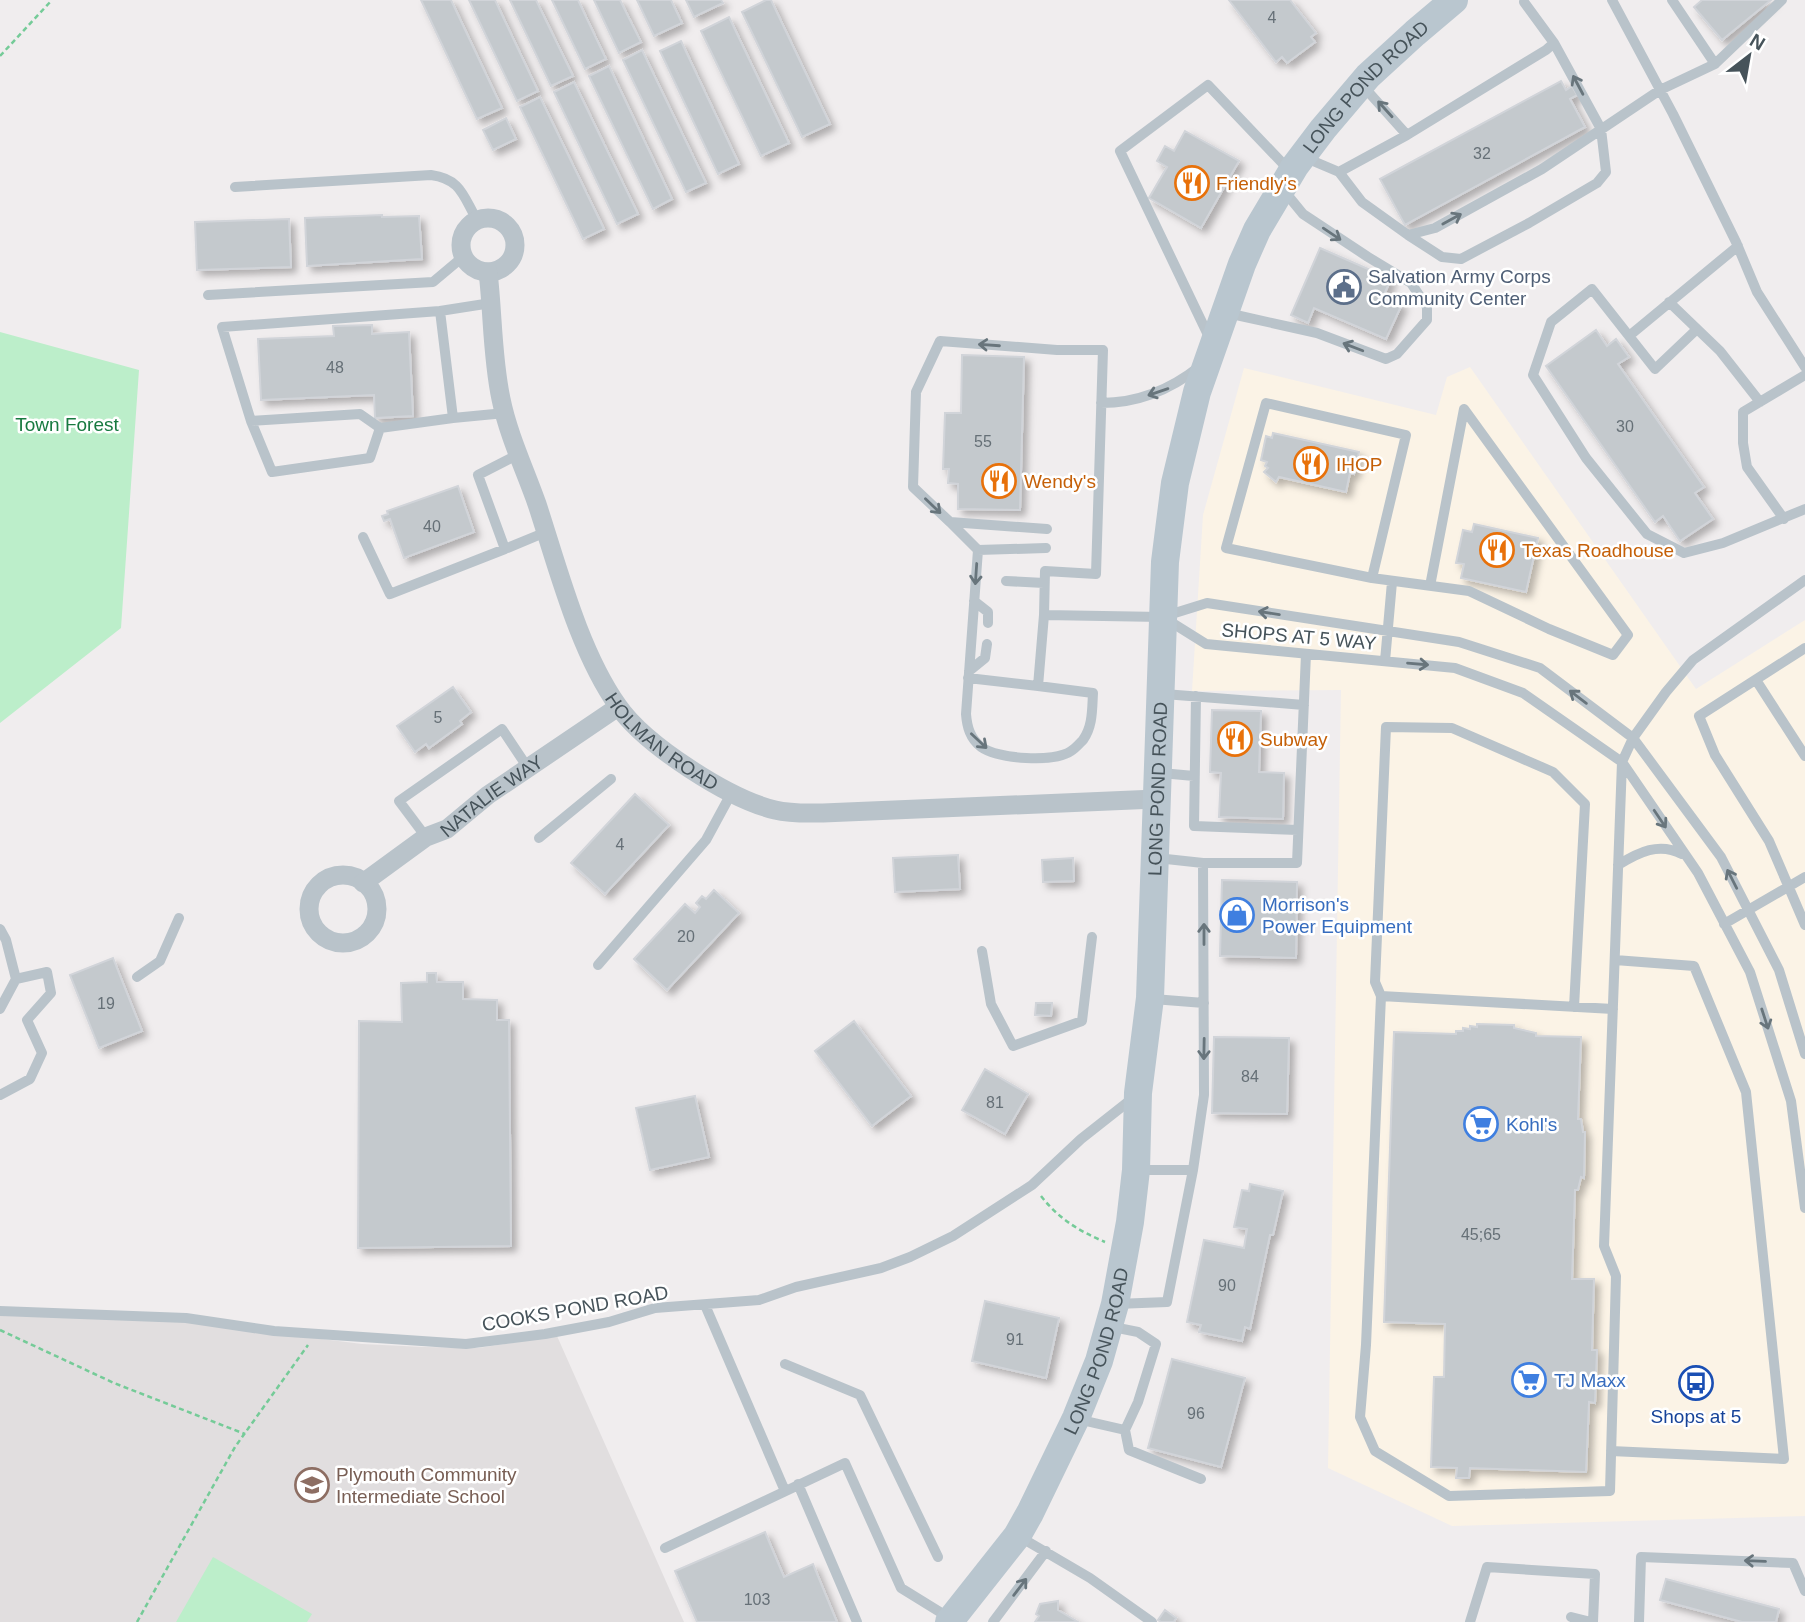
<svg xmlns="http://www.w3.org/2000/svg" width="1805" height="1622" viewBox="0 0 1805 1622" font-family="Helvetica,sans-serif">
<defs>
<filter id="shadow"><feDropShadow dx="5" dy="5" stdDeviation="3.5" flood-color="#0004"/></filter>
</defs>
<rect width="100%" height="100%" fill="#f0edee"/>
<!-- commercial -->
<path fill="#fbf3e6" d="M 1470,367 L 1696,689 L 1805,620 L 1805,1516 L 1452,1526 L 1328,1468 L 1341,690 L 1192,691 L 1203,515 L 1244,368 L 1436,415 L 1447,377 Z"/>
<!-- education -->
<path fill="#e1dedf" d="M 0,1316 L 146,1317 L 362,1344 L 424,1347 L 478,1348 L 557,1336 L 684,1622 L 0,1622 Z"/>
<!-- green -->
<path fill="#bceeca" d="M 0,332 L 139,370 L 121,628 L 0,723 Z
M 213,1557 L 312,1614 L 307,1622 L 176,1622 Z"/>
<!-- building -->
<path fill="#c4c9cd" stroke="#d1d4d9" stroke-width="2" filter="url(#shadow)" d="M 421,0 L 451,0 L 502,108 L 477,119 Z
M 469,0 L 495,0 L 538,91 L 517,101 Z
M 510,0 L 536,0 L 573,76 L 551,86 Z
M 552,0 L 578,0 L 606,59 L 585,69 Z
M 594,0 L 620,0 L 641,42 L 619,53 Z
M 637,0 L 671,0 L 682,23 L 654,36 Z
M 686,0 L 721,0 L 723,3 L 694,17 Z
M 766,0 L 771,0 L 830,124 L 802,137 L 742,12 Z
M 1229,0 L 1290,0 L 1316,33 L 1311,37 L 1315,42 L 1287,63 L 1282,57 L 1276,62 Z
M 1702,0 L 1771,0 L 1722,40 L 1694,7 Z
M 729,17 L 789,143 L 761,156 L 701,31 Z
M 681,41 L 739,164 L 718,174 L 660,51 Z
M 642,50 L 706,183 L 686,192 L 623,60 Z
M 609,66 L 672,199 L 653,209 L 589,76 Z
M 1561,81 L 1566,90 L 1572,86 L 1577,95 L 1570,99 L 1585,127 L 1405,225 L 1380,179 Z
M 574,82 L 638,214 L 617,224 L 554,92 Z
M 540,97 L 604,229 L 583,239 L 520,107 Z
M 506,118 L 516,139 L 493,150 L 483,130 Z
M 1185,131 L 1239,161 L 1201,228 L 1149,198 L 1167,167 L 1157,161 L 1165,146 L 1174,151 Z
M 382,215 L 382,217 L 419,216 L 422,259 L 307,266 L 305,218 Z
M 289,219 L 291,267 L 197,270 L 195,222 Z
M 1320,248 L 1391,279 L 1383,297 L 1402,304 L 1386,339 L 1314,308 L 1308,323 L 1291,315 Z
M 372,325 L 372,334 L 409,332 L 413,416 L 375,418 L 374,395 L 261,400 L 258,339 L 334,336 L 333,326 Z
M 1596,330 L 1607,346 L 1616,339 L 1629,357 L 1618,364 L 1704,487 L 1695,493 L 1713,519 L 1680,541 L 1663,516 L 1655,522 L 1546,366 Z
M 962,355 L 1024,357 L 1020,510 L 958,509 L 958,484 L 948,483 L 949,469 L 943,469 L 945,413 L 961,413 Z
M 1273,433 L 1359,452 L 1354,474 L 1350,473 L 1346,492 L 1279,477 L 1276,482 L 1264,472 L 1268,468 L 1265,466 L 1267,462 L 1261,460 L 1266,436 L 1272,438 Z
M 458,486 L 474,532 L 404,558 L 390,519 L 384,521 L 382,516 L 388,514 L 387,511 Z
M 1474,524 L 1538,538 L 1526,592 L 1461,578 L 1464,564 L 1456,563 L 1463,530 L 1472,532 Z
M 453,687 L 471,712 L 460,721 L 462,724 L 429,748 L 426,744 L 415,752 L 397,726 Z
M 1212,710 L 1261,711 L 1259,772 L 1284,773 L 1283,819 L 1219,817 L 1221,773 L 1210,772 Z
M 635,794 L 669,825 L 605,894 L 571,863 Z
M 958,855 L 960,889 L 895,892 L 893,858 Z
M 1073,858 L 1074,881 L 1043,882 L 1042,860 Z
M 1222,880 L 1297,882 L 1296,958 L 1220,956 Z
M 714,890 L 739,913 L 667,990 L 634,959 L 685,904 L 695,913 L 700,907 L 696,903 L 702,896 L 706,899 Z
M 113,958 L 142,1031 L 99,1048 L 70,975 Z
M 427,973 L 436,973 L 437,982 L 463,982 L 463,999 L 497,1000 L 497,1020 L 509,1020 L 511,1246 L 358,1248 L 359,1021 L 402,1022 L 401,983 L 427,982 Z
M 1036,1003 L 1052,1003 L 1051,1016 L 1035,1015 Z
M 854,1021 L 911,1096 L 872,1126 L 815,1051 Z
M 1477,1024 L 1514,1025 L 1514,1028 L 1536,1033 L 1536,1036 L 1581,1037 L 1578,1119 L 1581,1119 L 1583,1132 L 1585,1132 L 1584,1178 L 1581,1177 L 1578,1190 L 1575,1190 L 1572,1279 L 1594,1279 L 1592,1350 L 1597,1350 L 1595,1403 L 1589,1402 L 1586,1472 L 1470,1468 L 1469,1478 L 1456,1478 L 1457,1468 L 1431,1467 L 1434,1377 L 1444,1377 L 1445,1324 L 1384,1322 L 1394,1032 L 1456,1034 L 1456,1031 L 1463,1031 L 1463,1028 L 1470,1029 L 1470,1026 L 1477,1027 Z
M 1214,1037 L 1289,1038 L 1287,1114 L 1212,1113 Z
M 985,1069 L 1028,1094 L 1005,1134 L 962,1110 Z
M 695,1096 L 709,1157 L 650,1170 L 636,1108 Z
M 1250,1184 L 1283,1191 L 1273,1235 L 1270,1235 L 1250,1329 L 1245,1327 L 1242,1341 L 1199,1332 L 1201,1325 L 1187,1322 L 1204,1240 L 1244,1248 L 1247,1229 L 1234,1227 L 1242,1190 L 1249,1191 Z
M 985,1301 L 1059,1318 L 1046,1378 L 972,1361 Z
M 1172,1359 L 1245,1378 L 1221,1467 L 1148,1448 Z
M 765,1532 L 784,1577 L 813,1564 L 837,1622 L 697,1622 L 675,1571 Z
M 1666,1579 L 1779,1609 L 1776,1622 L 1742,1622 L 1660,1600 Z
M 1058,1601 L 1058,1610 L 1078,1622 L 1035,1622 L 1039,1616 L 1036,1614 L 1040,1604 Z
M 1165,1610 L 1176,1618 L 1174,1622 L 1161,1622 L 1158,1620 Z"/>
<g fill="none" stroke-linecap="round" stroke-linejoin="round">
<!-- path -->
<path stroke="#75cb98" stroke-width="2.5" stroke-dasharray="5 3.5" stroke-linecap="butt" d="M 0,56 L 52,0
M 1041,1196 C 1059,1219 1079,1231 1105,1242
M 0,1330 L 114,1383 L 245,1434
M 137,1622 L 235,1447 L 308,1345"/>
<!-- lane -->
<path stroke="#b9c3ca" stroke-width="10" d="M 1612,0 L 1673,114 L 1736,242 L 1757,292 L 1805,367
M 1715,64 L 1782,0
M 1363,86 L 1407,135
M 1306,158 L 1339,172 L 1362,202 L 1408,235 L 1435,228 L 1542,169 L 1660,90 L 1715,64 L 1672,0
M 1339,172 L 1407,135 L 1546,50 L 1554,43 L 1524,2
M 235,187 L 431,175 C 461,179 463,196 477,220
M 1408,235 L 1442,257 L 1461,259 L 1529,223 L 1597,183 L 1606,172 L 1601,129 L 1554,43
M 1738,246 L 1629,336 L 1592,289 L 1551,322 L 1533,375 L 1586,458 L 1647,534 L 1684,553 L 1723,543 L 1805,509
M 208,295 L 433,282 L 464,256
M 1669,302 L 1720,351 L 1760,402
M 491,303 L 440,311 L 453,418 L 505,413
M 440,311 L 222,327 L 251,421 L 360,414 L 380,428 L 453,418
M 1227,313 L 1317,333 L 1386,359 L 1397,354 L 1427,320 L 1427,307 L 1411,283 L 1368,257 L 1303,214 L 1285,192
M 1629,336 L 1655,369 L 1696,330
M 1209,337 L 1120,151 L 1208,85 L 1289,170
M 1101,403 C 1137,403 1170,390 1199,367
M 251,421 L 272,472 L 370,458 L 380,428
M 519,454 L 478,475 L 505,549 L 546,532
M 1784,519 L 1747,467 L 1743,443 L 1743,412 L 1805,375
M 950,522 L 978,550
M 1047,529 L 950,522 L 913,487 L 916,392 L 940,341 L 1057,350 L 1103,350 L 1096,574 L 1045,571 L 1044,615 L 1162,617 L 1207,603 L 1459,642 L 1540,668 L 1633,738 L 1721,857 L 1779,970 L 1805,1054
M 363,537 L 390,594 L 505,549
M 1372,578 L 1406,435 L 1266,403 L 1226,548 L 1372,578 L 1469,591 L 1549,629 L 1613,655 L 1628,635 L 1464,409 L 1430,586
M 1006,581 L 1044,583
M 974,601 L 988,612 L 988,623
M 1044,615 L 1038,686 L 1093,693 C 1092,709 1093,726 1083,740 C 1080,743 1075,749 1071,751 C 1054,763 998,759 981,747 C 970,738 967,727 966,714 L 978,550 L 1046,548
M 1166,619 L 1206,644 L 1455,668 L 1523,693 L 1622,762 L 1698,873 L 1750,972 L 1791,1101 L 1805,1208
M 1805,648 L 1699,716 L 1715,755 L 1769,841 L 1805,925
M 1385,661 L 1392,582
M 969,671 L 985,658 L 987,644
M 968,678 L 1038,686
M 1756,680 L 1805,756
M 1164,694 L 1304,705
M 1196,696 L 1194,826 L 1298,830
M 1161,773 L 1194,776
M 426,837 L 399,801 L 502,729 L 528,768
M 539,838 L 611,779
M 1157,858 L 1203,863 L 1297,863 L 1306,654
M 1618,865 C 1639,852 1659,842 1682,854
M 1724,924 L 1805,877
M 0,929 L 6,940 L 16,979
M 982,951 L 991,1004 L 1013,1046 L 1082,1021 L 1092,937
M 598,965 L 706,840 L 732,792
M 137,977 L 160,961 L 179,918
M 1381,996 L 1375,982 L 1386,727 L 1452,728 L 1553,772 L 1585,804 L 1574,1007
M 1153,999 L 1204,1003
M 0,1009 L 16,979 L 47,972 L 51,993 L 27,1020 L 42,1053 L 30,1079 L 0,1095
M 1613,1009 L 1381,996 L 1366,1345 L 1360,1417 L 1375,1451 L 1449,1496 L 1610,1491 L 1616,1276 L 1604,1246 L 1622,762 L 1633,738 L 1666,692 L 1693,660 L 1805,580
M 1140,1170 L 1193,1170 L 1204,1095 L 1203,863
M 1116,1304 L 1167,1302 L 1193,1170
M 705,1305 L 785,1491
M 0,1311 L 186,1318 L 274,1331 L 466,1344 L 545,1334 L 609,1322 L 655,1308 L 759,1300 L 796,1287 L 881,1268 L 910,1257 L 953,1236 L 1032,1185 L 1081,1139 L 1133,1098
M 785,1364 L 860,1395 L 938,1557
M 1077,1419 L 1125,1430 L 1138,1402 L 1156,1344 L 1138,1332 L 1113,1327
M 1125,1430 L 1129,1450 L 1201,1479
M 1611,1451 L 1784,1459 L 1746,1092 L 1694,966 L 1615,960
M 798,1484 L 857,1622
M 1020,1537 L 1090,1578 L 1152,1622
M 665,1548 L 845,1463 L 901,1588 L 948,1617
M 1571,1617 L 1591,1622
M 993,1622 L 1046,1551
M 1470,1622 L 1487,1567 L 1595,1574 L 1593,1622
M 1639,1622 L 1641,1557 L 1793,1563 L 1805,1591"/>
<!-- street -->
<g stroke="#b9c3ca" stroke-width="19">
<circle cx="488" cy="245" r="27"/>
<path id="s1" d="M 488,272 C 493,314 492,357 501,399 C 508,434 525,470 537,504 C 558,568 579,651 618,706 C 645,745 729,799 775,810 C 791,814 807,813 823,813 L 1156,799"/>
<circle cx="343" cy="909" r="34"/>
<path id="s2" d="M 363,883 L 426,837 L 447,829 L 488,795 L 618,707"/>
</g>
<!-- secondary -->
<path stroke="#b9c6cf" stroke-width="28" id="s3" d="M 949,1622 L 1017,1536 L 1030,1513 L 1076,1418 L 1099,1361 L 1115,1304 L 1130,1222 L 1136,1170 L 1138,1093 L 1150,998 L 1165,562 L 1175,483 L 1197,392 L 1242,264 L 1257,230 L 1295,166 L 1323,129 L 1368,76 L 1415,33 L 1454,0"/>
</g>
<!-- one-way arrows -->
<defs><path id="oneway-shaft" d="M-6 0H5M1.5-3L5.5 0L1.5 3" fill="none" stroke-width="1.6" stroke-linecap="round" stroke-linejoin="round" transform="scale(1.75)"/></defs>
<g stroke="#68757c">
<use href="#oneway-shaft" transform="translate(1578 85) rotate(-118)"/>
<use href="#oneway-shaft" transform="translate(1385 109) rotate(-132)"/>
<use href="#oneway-shaft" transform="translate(1452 219) rotate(-29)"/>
<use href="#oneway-shaft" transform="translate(1332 234) rotate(34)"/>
<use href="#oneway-shaft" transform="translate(989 345) rotate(-176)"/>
<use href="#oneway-shaft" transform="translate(1353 347) rotate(-159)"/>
<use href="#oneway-shaft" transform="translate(1158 392) rotate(161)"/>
<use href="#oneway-shaft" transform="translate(933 506) rotate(44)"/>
<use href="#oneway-shaft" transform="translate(976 574) rotate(94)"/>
<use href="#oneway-shaft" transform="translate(1269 613) rotate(-171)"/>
<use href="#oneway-shaft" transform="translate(1418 664) rotate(5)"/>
<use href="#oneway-shaft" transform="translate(1578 697) rotate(-143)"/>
<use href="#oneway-shaft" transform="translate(979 741) rotate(43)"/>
<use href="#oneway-shaft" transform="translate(1660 819) rotate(56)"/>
<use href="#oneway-shaft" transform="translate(1732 879) rotate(-117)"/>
<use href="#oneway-shaft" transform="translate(1204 934) rotate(-90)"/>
<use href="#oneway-shaft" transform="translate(1765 1019) rotate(72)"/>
<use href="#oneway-shaft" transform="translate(1204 1049) rotate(91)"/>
<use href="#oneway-shaft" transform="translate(1755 1561) rotate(-178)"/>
<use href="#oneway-shaft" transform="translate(1020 1587) rotate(-53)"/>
</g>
<!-- icons -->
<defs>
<g id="restaurant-ring" transform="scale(1.75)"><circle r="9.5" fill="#fff" stroke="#e8710a" stroke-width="1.5"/><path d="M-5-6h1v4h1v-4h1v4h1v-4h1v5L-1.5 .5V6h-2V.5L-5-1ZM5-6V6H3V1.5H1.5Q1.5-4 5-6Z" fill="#e8710a"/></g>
<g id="civic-ring" transform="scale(1.75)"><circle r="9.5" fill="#fff" stroke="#5c6f8a" stroke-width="1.5"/><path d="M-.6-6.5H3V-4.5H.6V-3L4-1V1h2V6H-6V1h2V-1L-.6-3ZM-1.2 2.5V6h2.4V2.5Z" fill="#5c6f8a"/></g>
<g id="shop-ring" transform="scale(1.75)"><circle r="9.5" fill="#fff" stroke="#3f7fe0" stroke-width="1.5"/><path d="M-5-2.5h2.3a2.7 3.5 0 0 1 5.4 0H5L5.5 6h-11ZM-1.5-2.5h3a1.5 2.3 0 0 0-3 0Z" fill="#3f7fe0"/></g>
<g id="supermarket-ring" transform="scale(1.75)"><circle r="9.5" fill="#fff" stroke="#3f7fe0" stroke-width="1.5"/><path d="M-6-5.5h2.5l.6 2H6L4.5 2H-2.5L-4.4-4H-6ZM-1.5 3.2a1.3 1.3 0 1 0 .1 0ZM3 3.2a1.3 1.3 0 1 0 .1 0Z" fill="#3f7fe0"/></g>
<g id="bus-ring" transform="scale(1.75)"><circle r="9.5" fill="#fff" stroke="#1a4fb4" stroke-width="1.5"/><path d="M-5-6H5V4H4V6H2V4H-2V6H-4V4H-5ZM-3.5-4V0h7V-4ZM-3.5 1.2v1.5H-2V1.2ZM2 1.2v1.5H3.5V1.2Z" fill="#1a4fb4"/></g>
<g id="school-ring" transform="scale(1.75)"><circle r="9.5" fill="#fff" stroke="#8d6e63" stroke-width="1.5"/><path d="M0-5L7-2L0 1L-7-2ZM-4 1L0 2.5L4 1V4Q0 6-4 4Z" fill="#8d6e63"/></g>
</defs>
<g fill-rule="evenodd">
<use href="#restaurant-ring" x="1192" y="183"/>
<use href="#civic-ring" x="1344" y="287"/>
<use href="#restaurant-ring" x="1311" y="464"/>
<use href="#restaurant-ring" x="999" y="481"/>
<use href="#restaurant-ring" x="1497" y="550"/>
<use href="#restaurant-ring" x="1235" y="739"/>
<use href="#shop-ring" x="1237" y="915"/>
<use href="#supermarket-ring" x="1481" y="1124"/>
<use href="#supermarket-ring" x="1529" y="1380"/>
<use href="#bus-ring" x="1696" y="1383"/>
<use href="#school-ring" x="312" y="1485"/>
</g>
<g text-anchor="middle" stroke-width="5" stroke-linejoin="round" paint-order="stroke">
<!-- number labels -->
<g font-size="16" fill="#667077">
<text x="1272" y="23">4</text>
<text x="1482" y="159">32</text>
<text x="335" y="373">48</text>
<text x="1625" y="432">30</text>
<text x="983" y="447">55</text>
<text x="432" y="532">40</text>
<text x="438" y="723">5</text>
<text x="620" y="850">4</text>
<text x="686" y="942">20</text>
<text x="106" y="1009">19</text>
<text x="1250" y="1082">84</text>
<text x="995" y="1108">81</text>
<text x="1481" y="1240">45;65</text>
<text x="1227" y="1291">90</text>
<text x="1015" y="1345">91</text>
<text x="1196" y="1419">96</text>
<text x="757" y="1605">103</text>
</g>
<!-- street labels -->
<g font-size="19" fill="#46535a" stroke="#fff">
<text dy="7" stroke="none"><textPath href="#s3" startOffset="1634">LONG POND ROAD</textPath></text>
<text transform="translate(1299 636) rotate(5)" y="7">SHOPS AT 5 WAY</text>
<text dy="7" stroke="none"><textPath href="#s1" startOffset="514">HOLMAN ROAD</textPath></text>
<text dy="7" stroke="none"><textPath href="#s3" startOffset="880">LONG POND ROAD</textPath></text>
<text dy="7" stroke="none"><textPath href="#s2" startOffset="156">NATALIE WAY</textPath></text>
<text transform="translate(575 1308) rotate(-10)" y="7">COOKS POND ROAD</text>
<text dy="7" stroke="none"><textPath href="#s3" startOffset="312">LONG POND ROAD</textPath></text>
</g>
<!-- food labels -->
<g font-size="19" fill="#c56008" stroke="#fff" text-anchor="start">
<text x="1216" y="190">Friendly's</text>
<text x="1336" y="471">IHOP</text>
<text x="1024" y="488">Wendy's</text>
<text x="1522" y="557">Texas Roadhouse</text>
<text x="1260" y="746">Subway</text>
</g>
<!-- service labels -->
<g font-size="19" fill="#4e5e75" stroke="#fff" text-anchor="start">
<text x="1368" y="283">Salvation Army Corps<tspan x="1368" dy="22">Community Center</tspan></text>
</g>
<!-- park labels -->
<g font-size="19" fill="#187a40" stroke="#fff">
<text x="67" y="431">Town Forest</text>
</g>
<!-- shop labels -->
<g font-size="19" fill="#366cbe" stroke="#fff" text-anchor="start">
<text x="1262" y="911">Morrison's<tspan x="1262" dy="22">Power Equipment</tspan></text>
<text x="1506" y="1131">Kohl's</text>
<text x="1554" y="1387">TJ Maxx</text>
</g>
<!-- transit labels -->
<g font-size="19" fill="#164399" stroke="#fff">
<text x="1696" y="1423">Shops at 5</text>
</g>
<!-- education labels -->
<g font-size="19" fill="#785e54" stroke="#fff" text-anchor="start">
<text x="336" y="1481">Plymouth Community<tspan x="336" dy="22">Intermediate School</tspan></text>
</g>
</g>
<!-- north arrow -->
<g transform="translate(1749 56) rotate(31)" stroke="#ffffff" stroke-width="5" paint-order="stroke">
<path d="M0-5L12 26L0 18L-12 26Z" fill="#46535a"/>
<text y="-10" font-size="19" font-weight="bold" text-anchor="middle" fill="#46535a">N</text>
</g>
</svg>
